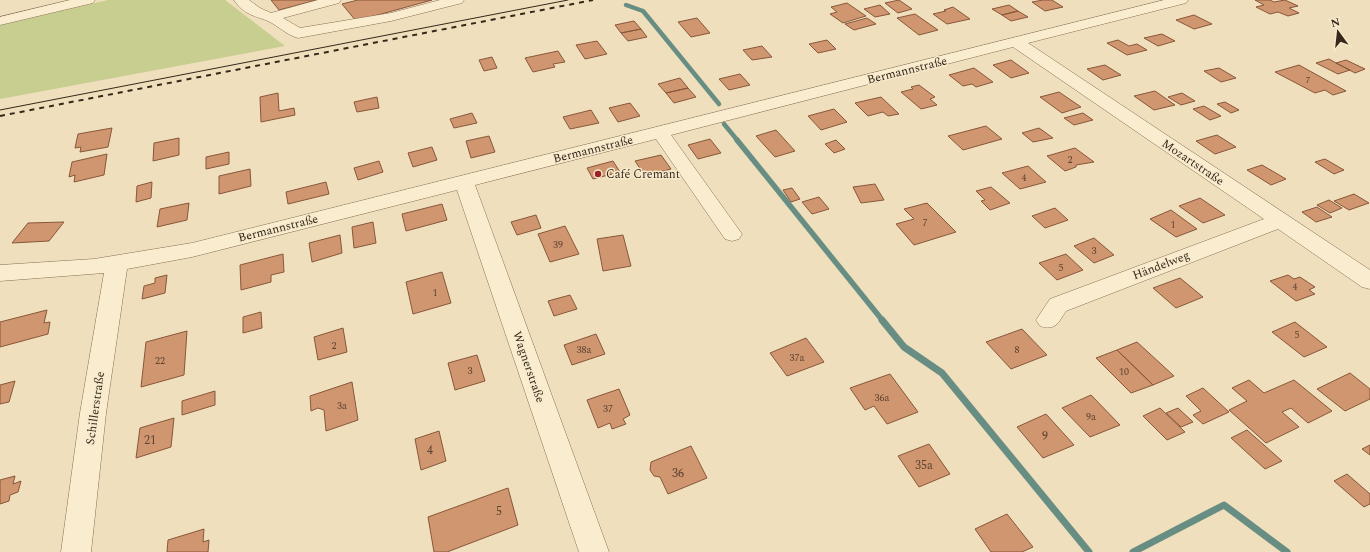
<svg xmlns="http://www.w3.org/2000/svg" width="1370" height="552" viewBox="0 0 1370 552" font-family="Spectral,serif">
<rect width="100%" height="100%" fill="#efdfbc"/>
<!-- green -->
<path fill="#c8ce90" d="M 108,0 L 225,0 L 285,46 L 0,99 L 0,25 Z"/>
<g fill="none" stroke-linecap="round" stroke-linejoin="round">
<!-- stream-far2 -->
<path stroke="#688e84" stroke-width="4.5" d="M 626,5 L 643,11 L 719,104
M 724,124 L 738,141"/>
<!-- stream-far1 -->
<path stroke="#688e84" stroke-width="5.5" d="M 737,140 L 883,321"/>
<!-- stream -->
<path stroke="#688e84" stroke-width="7" d="M 882,320 L 904,347 L 942,373 L 1089,552
M 1133,552 L 1224,505 L 1287,552"/>
</g>
<!-- building -->
<path fill="#d09670" stroke="#88573a" d="M 271,0 L 317,0 L 279,10 Z
M 358,0 L 432,0 L 356,21 L 342,4 Z
M 899,0 L 912,9 L 898,13 L 885,3 Z
M 1043,0 L 1052,0 L 1063,7 L 1045,11 L 1032,2 Z
M 1255,0 L 1270,0 L 1274,2 L 1285,0 L 1298,6 L 1289,8 L 1299,13 L 1288,16 L 1278,12 L 1270,14 L 1256,7 L 1264,5 Z
M 847,3 L 866,16 L 843,23 L 830,14 L 837,12 L 831,7 Z
M 880,5 L 890,14 L 875,17 L 864,9 Z
M 1009,5 L 1018,11 L 1002,15 L 992,9 Z
M 953,7 L 970,19 L 947,24 L 933,14 L 946,11 L 944,10 Z
M 1018,11 L 1028,17 L 1011,21 L 1002,15 Z
M 915,14 L 938,30 L 919,35 L 897,18 Z
M 1194,15 L 1212,24 L 1194,29 L 1176,20 Z
M 697,18 L 710,33 L 691,37 L 678,22 Z
M 867,18 L 876,24 L 854,30 L 845,24 Z
M 634,21 L 641,29 L 621,33 L 615,25 Z
M 641,29 L 647,37 L 628,41 L 621,33 Z
M 1162,34 L 1175,41 L 1158,46 L 1144,38 Z
M 827,40 L 836,49 L 818,53 L 809,44 Z
M 1118,40 L 1129,46 L 1137,44 L 1147,50 L 1127,55 L 1107,43 Z
M 597,41 L 607,54 L 585,59 L 576,45 Z
M 762,46 L 772,57 L 752,60 L 743,50 Z
M 558,51 L 565,62 L 553,64 L 555,67 L 533,72 L 525,58 Z
M 492,57 L 497,68 L 484,71 L 479,60 Z
M 1329,59 L 1336,63 L 1350,70 L 1338,74 L 1316,63 Z
M 1011,60 L 1029,73 L 1011,78 L 993,65 Z
M 1346,60 L 1365,69 L 1355,73 L 1336,63 Z
M 1105,65 L 1121,75 L 1103,80 L 1087,69 Z
M 1299,65 L 1346,91 L 1333,95 L 1325,90 L 1315,93 L 1275,72 Z
M 974,68 L 993,82 L 976,87 L 972,84 L 963,86 L 949,75 Z
M 1219,68 L 1236,78 L 1221,82 L 1204,71 Z
M 740,74 L 750,85 L 729,90 L 719,79 Z
M 680,78 L 688,88 L 666,93 L 658,84 Z
M 919,85 L 935,97 L 930,99 L 937,105 L 921,109 L 901,92 L 913,89 L 911,87 Z
M 688,88 L 696,97 L 674,103 L 666,93 Z
M 1155,91 L 1175,105 L 1154,110 L 1134,96 Z
M 1059,92 L 1081,107 L 1062,113 L 1040,97 Z
M 278,93 L 279,111 L 294,108 L 295,115 L 261,122 L 260,97 Z
M 1182,93 L 1195,101 L 1181,105 L 1168,97 Z
M 377,97 L 379,108 L 357,112 L 354,102 Z
M 881,97 L 899,114 L 888,116 L 883,112 L 868,116 L 855,103 Z
M 1225,102 L 1239,110 L 1231,113 L 1217,104 Z
M 630,103 L 640,116 L 618,122 L 609,108 Z
M 1204,106 L 1221,116 L 1210,120 L 1193,109 Z
M 834,109 L 847,122 L 821,130 L 808,116 Z
M 591,110 L 599,123 L 570,129 L 563,117 Z
M 472,113 L 477,123 L 454,128 L 450,119 Z
M 1083,113 L 1093,120 L 1074,125 L 1064,118 Z
M 986,126 L 1002,139 L 963,150 L 948,136 Z
M 112,128 L 108,147 L 80,152 L 81,147 L 75,148 L 78,134 Z
M 1039,128 L 1053,138 L 1033,142 L 1022,133 Z
M 776,130 L 795,151 L 775,157 L 756,136 Z
M 1217,135 L 1236,147 L 1215,154 L 1196,141 Z
M 489,136 L 495,152 L 471,158 L 466,141 Z
M 179,138 L 179,155 L 153,161 L 154,143 Z
M 710,139 L 721,153 L 698,159 L 688,145 Z
M 836,140 L 845,149 L 834,153 L 825,144 Z
M 432,147 L 437,160 L 413,167 L 408,153 Z
M 1075,148 L 1094,162 L 1076,165 L 1076,167 L 1065,171 L 1047,156 Z
M 229,152 L 229,164 L 206,169 L 206,157 Z
M 107,154 L 104,175 L 74,182 L 75,175 L 69,177 L 72,162 Z
M 661,155 L 671,169 L 645,176 L 635,161 Z
M 1325,159 L 1344,170 L 1334,174 L 1315,162 Z
M 379,161 L 383,172 L 358,180 L 354,168 Z
M 613,161 L 620,172 L 593,179 L 587,168 Z
M 1262,165 L 1286,179 L 1271,185 L 1247,170 Z
M 1028,166 L 1046,182 L 1020,189 L 1002,173 Z
M 250,169 L 251,186 L 219,194 L 219,176 Z
M 152,182 L 151,198 L 136,202 L 137,186 Z
M 326,182 L 329,194 L 288,204 L 286,192 Z
M 875,184 L 884,200 L 861,203 L 853,187 Z
M 991,187 L 1010,203 L 990,210 L 981,201 L 985,200 L 976,191 Z
M 792,188 L 800,199 L 791,202 L 783,190 Z
M 1354,194 L 1369,203 L 1349,210 L 1334,201 Z
M 819,197 L 829,209 L 812,214 L 802,202 Z
M 1200,198 L 1225,215 L 1203,223 L 1179,206 Z
M 1329,200 L 1342,208 L 1330,213 L 1317,205 Z
M 189,203 L 187,220 L 157,227 L 160,209 Z
M 927,203 L 956,232 L 914,245 L 896,224 L 914,219 L 904,209 Z
M 442,204 L 447,220 L 406,231 L 402,214 Z
M 1317,207 L 1332,217 L 1316,222 L 1302,212 Z
M 1055,208 L 1068,220 L 1045,228 L 1032,216 Z
M 1171,210 L 1197,229 L 1176,237 L 1150,219 Z
M 536,215 L 541,228 L 517,235 L 511,222 Z
M 64,222 L 49,241 L 12,243 L 28,223 Z
M 373,222 L 376,243 L 354,248 L 352,227 Z
M 565,226 L 579,254 L 550,262 L 538,234 Z
M 340,235 L 342,253 L 312,262 L 309,243 Z
M 623,235 L 631,266 L 603,271 L 597,239 Z
M 1094,238 L 1114,255 L 1094,263 L 1074,246 Z
M 283,254 L 284,272 L 271,275 L 271,282 L 241,290 L 240,265 Z
M 1066,254 L 1083,270 L 1057,280 L 1039,263 Z
M 442,272 L 451,303 L 413,314 L 406,282 Z
M 167,275 L 165,293 L 142,299 L 144,286 L 155,283 L 155,278 Z
M 1288,275 L 1294,279 L 1300,277 L 1315,287 L 1309,290 L 1315,294 L 1296,301 L 1270,281 Z
M 1180,278 L 1203,297 L 1176,308 L 1153,288 Z
M 570,295 L 577,309 L 554,316 L 548,301 Z
M 47,310 L 44,323 L 50,322 L 48,334 L 0,347 L 0,322 Z
M 261,312 L 262,328 L 243,333 L 243,317 Z
M 1295,322 L 1327,347 L 1304,357 L 1272,332 Z
M 343,328 L 347,352 L 318,360 L 314,337 Z
M 1022,329 L 1047,355 L 1011,369 L 986,342 Z
M 187,331 L 184,375 L 141,387 L 146,342 Z
M 596,334 L 605,354 L 572,365 L 564,345 Z
M 806,338 L 824,362 L 787,376 L 770,353 Z
M 1137,342 L 1174,376 L 1153,385 L 1117,350 Z
M 1117,350 L 1153,385 L 1131,393 L 1096,358 Z
M 477,355 L 485,381 L 455,390 L 448,363 Z
M 1350,373 L 1370,389 L 1370,399 L 1345,411 L 1317,389 Z
M 890,374 L 918,412 L 887,424 L 874,406 L 865,410 L 850,388 Z
M 1249,380 L 1264,393 L 1294,380 L 1332,411 L 1308,423 L 1291,408 L 1282,412 L 1299,427 L 1266,443 L 1229,410 L 1247,401 L 1232,388 Z
M 15,381 L 9,402 L 0,404 L 0,385 Z
M 352,382 L 358,420 L 326,431 L 324,410 L 318,408 L 311,411 L 310,396 Z
M 1203,388 L 1229,412 L 1203,424 L 1193,415 L 1201,411 L 1186,396 Z
M 619,389 L 630,415 L 623,419 L 626,424 L 612,429 L 610,423 L 598,428 L 587,400 Z
M 215,391 L 215,405 L 182,415 L 182,401 Z
M 1091,395 L 1120,425 L 1090,437 L 1062,408 Z
M 1160,408 L 1185,432 L 1167,440 L 1143,416 Z
M 1178,408 L 1193,422 L 1181,427 L 1166,413 Z
M 1046,414 L 1074,445 L 1043,458 L 1017,427 Z
M 174,418 L 171,447 L 136,458 L 140,428 Z
M 1247,430 L 1282,461 L 1265,469 L 1231,438 Z
M 439,431 L 446,461 L 421,470 L 415,439 Z
M 929,444 L 950,474 L 919,487 L 898,456 Z
M 1370,445 L 1370,455 L 1362,449 Z
M 691,446 L 707,478 L 668,494 L 660,477 L 654,476 L 650,470 L 651,462 Z
M 1347,474 L 1370,494 L 1370,504 L 1364,507 L 1334,481 Z
M 15,476 L 13,484 L 21,481 L 18,492 L 10,495 L 9,501 L 0,504 L 0,480 Z
M 508,488 L 518,525 L 447,552 L 434,552 L 428,517 Z
M 1007,514 L 1033,547 L 1022,552 L 991,552 L 975,529 Z
M 204,529 L 203,542 L 209,540 L 208,552 L 167,552 L 168,540 Z"/>
<g fill="none" stroke-linecap="round" stroke-linejoin="round">
<!-- minor casing -->
<g stroke="#886f55" stroke-width="1">
<path id="minor" d="M 70,0 L 95,0 L 93,3 L 0,25 L 0,17 Z
M 234,0 L 249,0 L 260,8 L 271,13 L 318,0 L 341,0 L 339,3 L 283,18 L 300,28 L 391,13 L 440,0 L 464,0 L 462,3 L 391,21 L 298,38 C 287,35 278,26 268,21 C 253,15 244,15 234,0 Z
M 1164,0 L 1188,0 L 1186,3 L 1028,43 L 1370,270 L 1370,289 L 1362,287 L 1278,229 L 1066,311 C 1058,323 1056,331 1040,326 L 1036,320 L 1050,299 L 1264,219 L 1013,47 L 671,135 L 742,234 L 739,239 L 732,241 L 725,239 L 656,139 L 475,185 L 609,552 L 579,552 L 457,190 L 192,257 L 127,269 L 106,413 L 91,552 L 61,552 L 80,413 L 104,273 L 0,281 L 0,265 L 94,259 L 192,243 Z"/>
</g>
<!-- minor -->
<use href="#minor" fill="#faedcf" fill-rule="evenodd"/>
<!-- tram -->
<path stroke="#36271b" stroke-width="1" d="M 0,110 L 568,0"/>
<!-- rail -->
<path stroke="#36271b" stroke-width="2" stroke-dasharray="5 5" stroke-linecap="butt" d="M 0,116 L 593,0"/>
</g>
<!-- markers -->
<circle fill="#992326" stroke="#f7eacc" stroke-width="1.5" cx="598" cy="174" r="4"/>
<g text-anchor="middle" stroke-width="3" stroke-linejoin="round" paint-order="stroke">
<!-- far-number labels -->
<g font-size="9" fill="#5c4330">
<text x="1308" y="83">7</text>
</g>
<!-- number labels -->
<g font-size="10" fill="#5c4330">
<text x="1070" y="163">2</text>
<text x="1024" y="181">4</text>
<text x="925" y="226">7</text>
<text x="1173" y="228">1</text>
<text x="558" y="248">39</text>
<text x="1094" y="254">3</text>
<text x="1061" y="271">5</text>
<text x="1295" y="290">4</text>
<text x="435" y="296">1</text>
<text x="1297" y="338">5</text>
<text x="334" y="349">2</text>
<text x="584" y="353">38a</text>
<text x="1017" y="353">8</text>
<text x="797" y="361">37a</text>
<text x="160" y="364">22</text>
<text x="470" y="374">3</text>
<text x="1124" y="375">10</text>
<text x="882" y="401">36a</text>
<text x="342" y="409">3a</text>
<text x="608" y="412">37</text>
<text x="1091" y="420">9a</text>
</g>
<!-- street labels -->
<g font-size="12" fill="#36271b" stroke="#f7eacc">
<text transform="translate(907 70) rotate(-14)" y="4">Bermannstraße</text>
<text transform="translate(593 149) rotate(-14)" y="4">Bermannstraße</text>
<text transform="translate(1193 162) rotate(34)" y="4">Mozartstraße</text>
<text transform="translate(278 228) rotate(-14)" y="4">Bermannstraße</text>
<text transform="translate(1161 265) rotate(-21)" y="4">Händelweg</text>
<text transform="translate(529 367) rotate(71)" y="4">Wagnerstraße</text>
<text transform="translate(95 408) rotate(-82)" y="4">Schillerstraße</text>
</g>
<!-- poi labels -->
<g font-size="12" fill="#36271b" stroke="#f7eacc" text-anchor="start">
<text x="606" y="178">Café Cremant</text>
</g>
<!-- near-number labels -->
<g font-size="12" fill="#5c4330">
<text x="1045" y="440">9</text>
<text x="150" y="444">21</text>
<text x="430" y="454">4</text>
<text x="924" y="469">35a</text>
<text x="678" y="477">36</text>
<text x="499" y="515">5</text>
</g>
</g>
<!-- north arrow -->
<g transform="translate(1338 32) rotate(345)" stroke="#f7eacc" stroke-width="3" paint-order="stroke">
<path d="M0-3L7 15L0 10L-7 15Z" fill="#36271b"/>
<text y="-6" font-size="11" font-weight="bold" text-anchor="middle" fill="#36271b">N</text>
</g>
</svg>
